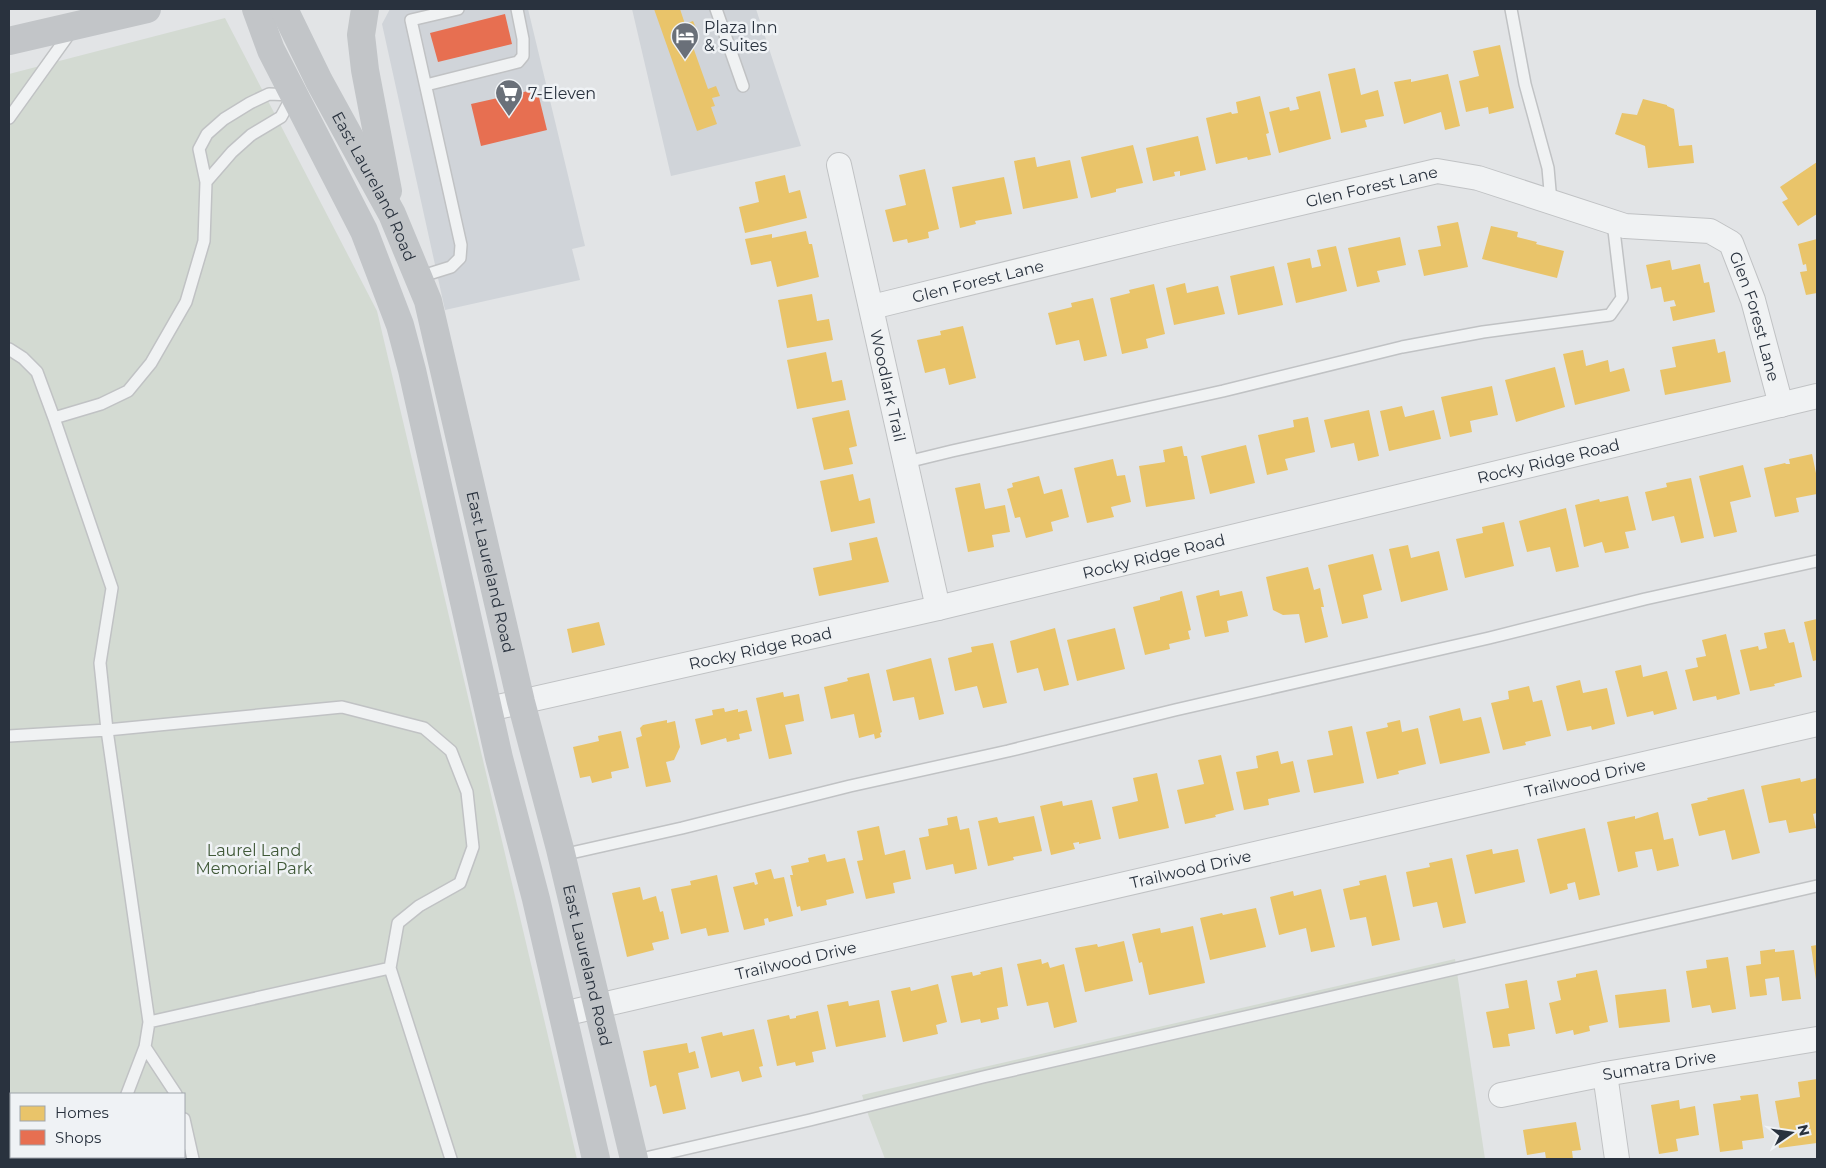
<svg xmlns="http://www.w3.org/2000/svg" width="1826" height="1168" viewBox="0 0 1826 1168" font-family="Montserrat,sans-serif">
<rect width="100%" height="100%" fill="#e2e4e6"/>
<!-- built -->
<path fill="#d0d4d9" d="M 390,9 L 528,9 L 585,246 L 572,249 L 580,280 L 445,310 L 382,24 Z
M 632,9 L 756,9 L 801,146 L 671,176 Z"/>
<!-- green -->
<path fill="#d3dad2" fill-rule="evenodd" d="M 225,18 L 377,311 L 577,1159 L 9,1159 L 9,74 ZM 11,1094 L 184,1094 L 184,1157 L 11,1157 Z
M 1455,959 L 1485,1159 L 885,1159 L 869,1117 L 862,1095 Z"/>
<!-- homes -->
<path fill="#e9c46a" d="M 654,9 L 680,9 L 685,24 L 693,21 L 697,30 L 688,33 L 708,89 L 716,86 L 720,96 L 712,98 L 715,106 L 711,107 L 717,124 L 697,131 Z
M 1500,45 L 1514,108 L 1489,114 L 1488,107 L 1466,112 L 1459,81 L 1479,76 L 1473,51 Z
M 1355,68 L 1361,95 L 1378,90 L 1384,116 L 1365,120 L 1367,127 L 1341,133 L 1328,74 Z
M 1448,74 L 1460,126 L 1445,130 L 1441,112 L 1404,124 L 1394,82 L 1411,79 L 1411,82 Z
M 1320,91 L 1331,139 L 1279,153 L 1269,112 L 1289,107 L 1290,111 L 1299,109 L 1296,97 Z
M 1260,96 L 1269,133 L 1266,134 L 1271,155 L 1248,160 L 1247,157 L 1216,164 L 1206,118 L 1231,112 L 1232,114 L 1238,113 L 1236,102 Z
M 1643,99 L 1667,105 L 1667,106 L 1674,109 L 1679,146 L 1692,145 L 1694,163 L 1648,168 L 1645,146 L 1615,134 L 1622,113 L 1637,115 Z
M 1198,136 L 1206,170 L 1180,176 L 1180,171 L 1174,172 L 1175,176 L 1153,181 L 1146,148 Z
M 1133,145 L 1143,183 L 1116,189 L 1116,192 L 1091,198 L 1081,157 Z
M 1035,157 L 1037,167 L 1070,160 L 1078,198 L 1023,209 L 1014,161 Z
M 1817,162 L 1817,214 L 1798,226 L 1782,202 L 1788,199 L 1780,187 Z
M 925,169 L 939,229 L 928,232 L 929,238 L 908,243 L 907,239 L 893,242 L 885,210 L 906,205 L 899,175 Z
M 785,175 L 789,193 L 800,190 L 807,218 L 745,233 L 739,207 L 759,202 L 755,182 Z
M 1004,177 L 1012,214 L 975,221 L 976,224 L 960,228 L 952,187 Z
M 1458,222 L 1468,267 L 1424,276 L 1418,250 L 1441,246 L 1437,226 Z
M 1491,226 L 1518,232 L 1517,237 L 1537,242 L 1536,244 L 1564,251 L 1557,278 L 1482,259 Z
M 806,231 L 809,244 L 812,244 L 819,277 L 777,287 L 771,261 L 751,265 L 745,239 L 772,234 L 772,238 Z
M 1400,237 L 1406,265 L 1377,271 L 1380,282 L 1357,287 L 1348,248 Z
M 1817,239 L 1817,293 L 1806,295 L 1800,272 L 1807,271 L 1806,264 L 1803,265 L 1798,244 Z
M 1336,246 L 1347,291 L 1296,303 L 1287,263 L 1310,258 L 1312,268 L 1321,266 L 1317,250 Z
M 1670,260 L 1672,270 L 1700,264 L 1704,283 L 1709,282 L 1715,312 L 1673,321 L 1670,307 L 1676,306 L 1674,300 L 1664,302 L 1661,287 L 1651,289 L 1646,265 Z
M 1274,266 L 1283,305 L 1238,315 L 1230,276 Z
M 1185,283 L 1187,293 L 1218,286 L 1225,314 L 1174,325 L 1166,288 Z
M 1154,284 L 1165,334 L 1146,339 L 1148,348 L 1122,354 L 1110,298 L 1130,293 L 1129,290 Z
M 812,294 L 817,321 L 829,319 L 833,340 L 787,348 L 778,300 Z
M 1093,298 L 1107,356 L 1084,361 L 1079,340 L 1056,345 L 1048,313 L 1072,307 L 1071,303 Z
M 963,326 L 976,378 L 949,385 L 945,368 L 925,373 L 917,340 L 941,335 L 940,331 Z
M 1715,339 L 1718,353 L 1725,351 L 1731,382 L 1665,395 L 1660,370 L 1676,367 L 1672,347 Z
M 1583,350 L 1586,366 L 1608,360 L 1610,372 L 1624,368 L 1630,391 L 1575,405 L 1563,354 Z
M 826,352 L 832,382 L 842,380 L 846,400 L 797,409 L 787,360 Z
M 1555,367 L 1565,407 L 1516,422 L 1505,380 Z
M 1492,386 L 1498,415 L 1470,421 L 1472,432 L 1450,437 L 1441,397 Z
M 1402,406 L 1405,417 L 1434,410 L 1441,439 L 1389,451 L 1380,411 Z
M 849,410 L 857,446 L 849,448 L 853,464 L 824,470 L 812,418 Z
M 1369,410 L 1379,456 L 1358,461 L 1354,443 L 1331,448 L 1324,420 Z
M 1308,417 L 1315,452 L 1285,459 L 1288,470 L 1267,475 L 1258,435 L 1294,427 L 1293,420 Z
M 1246,445 L 1255,483 L 1210,494 L 1201,456 Z
M 1182,446 L 1184,456 L 1187,456 L 1195,499 L 1146,507 L 1139,466 L 1165,462 L 1163,450 Z
M 1812,454 L 1817,478 L 1817,494 L 1796,498 L 1799,512 L 1775,517 L 1764,468 L 1785,463 L 1786,464 L 1790,464 L 1789,459 Z
M 1113,459 L 1117,476 L 1125,475 L 1131,502 L 1111,507 L 1114,517 L 1087,523 L 1074,468 Z
M 1743,465 L 1751,497 L 1730,502 L 1737,532 L 1714,537 L 1699,476 Z
M 853,474 L 859,501 L 870,498 L 875,523 L 831,532 L 820,481 Z
M 1039,476 L 1044,494 L 1062,489 L 1069,517 L 1051,522 L 1053,531 L 1026,538 L 1020,517 L 1015,518 L 1007,489 L 1013,487 L 1012,483 Z
M 1691,478 L 1704,538 L 1681,543 L 1674,516 L 1652,521 L 1645,492 L 1667,487 L 1666,483 Z
M 980,483 L 985,509 L 1005,505 L 1010,532 L 992,535 L 994,547 L 968,552 L 955,488 Z
M 1628,496 L 1636,530 L 1625,532 L 1629,548 L 1605,553 L 1602,542 L 1584,547 L 1575,505 L 1599,499 L 1600,502 Z
M 1566,508 L 1579,567 L 1556,572 L 1550,547 L 1527,552 L 1519,521 Z
M 1504,522 L 1514,566 L 1465,578 L 1456,539 L 1483,533 L 1482,527 Z
M 877,537 L 889,582 L 819,596 L 813,568 L 852,560 L 849,543 Z
M 1408,545 L 1411,558 L 1439,551 L 1448,590 L 1401,602 L 1389,549 Z
M 1373,554 L 1382,590 L 1363,595 L 1368,618 L 1342,624 L 1328,565 Z
M 1308,567 L 1314,590 L 1320,588 L 1324,607 L 1321,607 L 1328,637 L 1305,643 L 1299,614 L 1283,615 L 1273,610 L 1266,577 Z
M 1219,590 L 1220,596 L 1242,591 L 1248,616 L 1227,621 L 1229,632 L 1205,637 L 1196,596 Z
M 1182,591 L 1191,630 L 1188,631 L 1190,639 L 1169,644 L 1170,649 L 1145,655 L 1133,607 L 1160,600 L 1160,597 Z
M 1817,619 L 1817,660 L 1813,661 L 1804,622 Z
M 599,622 L 605,645 L 572,653 L 567,629 Z
M 1055,628 L 1069,685 L 1044,691 L 1038,668 L 1017,673 L 1010,641 Z
M 1115,628 L 1125,669 L 1077,681 L 1067,640 Z
M 1785,629 L 1789,643 L 1794,642 L 1802,677 L 1774,684 L 1775,686 L 1750,691 L 1740,650 L 1758,646 L 1759,650 L 1767,648 L 1764,633 Z
M 1726,634 L 1740,694 L 1717,700 L 1716,696 L 1693,701 L 1685,670 L 1698,667 L 1696,658 L 1706,656 L 1702,640 Z
M 993,643 L 1007,703 L 983,708 L 977,686 L 955,691 L 948,658 L 972,652 L 971,647 Z
M 931,658 L 944,714 L 919,720 L 914,697 L 893,701 L 886,670 Z
M 1641,665 L 1643,677 L 1667,671 L 1677,709 L 1654,715 L 1653,711 L 1627,717 L 1615,671 Z
M 869,673 L 882,732 L 880,733 L 881,737 L 875,739 L 874,734 L 859,738 L 854,714 L 831,719 L 824,687 L 848,681 L 847,678 Z
M 1580,680 L 1583,693 L 1607,688 L 1615,724 L 1592,730 L 1591,726 L 1567,731 L 1556,686 Z
M 1529,686 L 1533,702 L 1542,700 L 1551,736 L 1525,742 L 1526,745 L 1503,750 L 1491,703 L 1509,699 L 1508,691 Z
M 783,692 L 784,697 L 799,694 L 804,721 L 785,725 L 792,754 L 769,759 L 756,698 Z
M 724,708 L 725,712 L 738,709 L 738,712 L 747,710 L 752,731 L 739,734 L 740,739 L 727,742 L 726,738 L 701,745 L 695,719 L 713,715 L 712,710 Z
M 1460,708 L 1463,721 L 1481,717 L 1490,753 L 1440,764 L 1429,716 Z
M 667,720 L 667,723 L 675,721 L 680,747 L 674,760 L 666,762 L 671,782 L 646,787 L 636,738 L 642,736 L 640,728 L 643,725 Z
M 1400,720 L 1402,732 L 1418,728 L 1426,764 L 1398,771 L 1399,774 L 1377,779 L 1366,732 L 1388,727 L 1387,723 Z
M 1352,726 L 1364,783 L 1314,793 L 1307,760 L 1333,755 L 1328,731 Z
M 621,731 L 629,768 L 611,772 L 612,778 L 592,783 L 590,776 L 580,778 L 573,747 L 599,741 L 598,736 Z
M 1278,751 L 1281,764 L 1293,761 L 1300,792 L 1268,799 L 1269,805 L 1244,810 L 1236,772 L 1258,768 L 1256,756 Z
M 1221,755 L 1234,810 L 1215,815 L 1216,817 L 1185,824 L 1177,790 L 1204,784 L 1198,760 Z
M 1157,773 L 1169,828 L 1119,839 L 1112,807 L 1138,801 L 1133,778 Z
M 1800,778 L 1801,782 L 1817,778 L 1817,813 L 1813,814 L 1816,828 L 1789,833 L 1786,820 L 1769,823 L 1761,786 Z
M 1744,789 L 1760,853 L 1732,860 L 1725,830 L 1699,836 L 1691,804 L 1708,800 L 1707,798 Z
M 1092,800 L 1101,839 L 1079,844 L 1079,842 L 1073,843 L 1075,849 L 1051,855 L 1040,806 L 1062,801 L 1063,806 Z
M 1658,812 L 1664,840 L 1673,838 L 1679,866 L 1657,871 L 1652,849 L 1635,852 L 1638,867 L 1618,872 L 1607,822 L 1635,816 L 1635,819 Z
M 957,816 L 960,830 L 969,828 L 977,869 L 955,874 L 953,864 L 926,870 L 919,838 L 929,836 L 928,829 L 948,825 L 947,818 Z
M 1034,816 L 1042,851 L 1013,857 L 1014,860 L 988,866 L 978,821 L 997,817 L 999,823 Z
M 879,826 L 885,855 L 905,850 L 911,879 L 893,883 L 895,893 L 866,899 L 857,861 L 863,860 L 857,831 Z
M 1585,828 L 1600,895 L 1579,900 L 1575,882 L 1567,884 L 1568,889 L 1550,894 L 1537,839 Z
M 1492,849 L 1493,854 L 1518,849 L 1525,882 L 1475,894 L 1466,855 Z
M 825,854 L 827,862 L 845,858 L 854,893 L 826,900 L 827,905 L 801,911 L 800,906 L 797,907 L 790,875 L 793,875 L 791,866 L 809,862 L 808,858 Z
M 1452,858 L 1466,923 L 1443,928 L 1437,902 L 1413,907 L 1406,872 L 1430,867 L 1429,863 Z
M 771,869 L 774,879 L 784,877 L 793,916 L 769,922 L 768,918 L 764,919 L 765,925 L 744,930 L 733,887 L 754,882 L 755,885 L 758,884 L 755,873 Z
M 717,875 L 729,932 L 708,936 L 706,928 L 681,934 L 671,889 L 691,885 L 690,881 Z
M 1386,875 L 1400,940 L 1372,946 L 1366,917 L 1350,920 L 1343,889 L 1360,885 L 1359,881 Z
M 640,887 L 643,900 L 656,896 L 660,912 L 663,911 L 669,939 L 652,943 L 654,950 L 627,957 L 612,893 Z
M 1321,889 L 1335,947 L 1311,952 L 1306,928 L 1279,935 L 1270,897 L 1293,891 L 1294,896 Z
M 1256,908 L 1266,947 L 1210,960 L 1200,918 L 1222,913 L 1223,915 Z
M 1193,926 L 1205,983 L 1149,995 L 1142,962 L 1139,963 L 1132,934 L 1160,928 L 1161,933 Z
M 1124,941 L 1133,981 L 1085,992 L 1075,948 L 1097,944 L 1098,947 Z
M 1817,945 L 1817,980 L 1816,980 L 1811,946 Z
M 1775,949 L 1775,952 L 1794,950 L 1801,999 L 1782,1001 L 1779,977 L 1765,979 L 1767,995 L 1750,997 L 1746,966 L 1761,964 L 1760,951 Z
M 1728,957 L 1736,1009 L 1712,1013 L 1710,1005 L 1692,1008 L 1686,971 L 1707,968 L 1706,960 Z
M 1041,959 L 1042,964 L 1048,962 L 1050,968 L 1064,964 L 1077,1022 L 1054,1028 L 1048,1002 L 1027,1006 L 1017,964 Z
M 1002,967 L 1008,1006 L 997,1008 L 999,1019 L 981,1023 L 980,1019 L 961,1023 L 951,976 L 972,972 L 973,976 L 981,974 L 980,972 Z
M 1597,970 L 1608,1022 L 1589,1026 L 1590,1031 L 1574,1035 L 1573,1030 L 1556,1034 L 1549,1003 L 1561,1000 L 1557,981 L 1576,977 L 1576,974 Z
M 1527,980 L 1535,1029 L 1508,1034 L 1510,1046 L 1493,1048 L 1486,1012 L 1509,1008 L 1505,984 Z
M 938,984 L 947,1022 L 936,1025 L 938,1034 L 903,1042 L 891,991 L 910,987 L 911,991 Z
M 1666,989 L 1670,1022 L 1619,1028 L 1615,995 Z
M 879,1000 L 886,1037 L 836,1047 L 827,1005 L 848,1001 L 849,1006 Z
M 818,1011 L 826,1049 L 812,1052 L 814,1062 L 796,1066 L 795,1062 L 777,1066 L 767,1020 L 789,1015 L 790,1019 L 796,1018 L 796,1016 Z
M 754,1029 L 763,1066 L 759,1067 L 762,1077 L 742,1082 L 739,1071 L 711,1078 L 701,1037 L 722,1032 L 723,1036 Z
M 687,1043 L 689,1053 L 695,1051 L 699,1068 L 678,1073 L 686,1109 L 663,1114 L 656,1085 L 650,1087 L 643,1051 Z
M 1817,1079 L 1817,1143 L 1779,1148 L 1776,1129 L 1780,1129 L 1775,1101 L 1800,1097 L 1798,1082 Z
M 1758,1094 L 1764,1138 L 1742,1141 L 1743,1149 L 1720,1152 L 1713,1104 L 1741,1100 L 1740,1096 Z
M 1679,1100 L 1680,1109 L 1695,1106 L 1699,1135 L 1676,1139 L 1678,1151 L 1659,1154 L 1651,1105 Z
M 1576,1122 L 1581,1150 L 1572,1151 L 1573,1159 L 1546,1159 L 1545,1152 L 1527,1155 L 1523,1130 Z"/>
<!-- shops -->
<path fill="#e76f51" d="M 505,14 L 512,44 L 438,62 L 430,33 Z
M 537,89 L 547,130 L 481,146 L 471,104 Z"/>
<g fill="none" stroke-linecap="round" stroke-linejoin="round">
<!-- lane casing -->
<g stroke="#c0c2c4" stroke-width="14">
<path id="lane" d="M 716,9 L 743,86
M 1511,9 L 1525,84 L 1548,168 L 1551,202
M 426,85 L 518,62 L 523,56 L 523,39 L 517,9
M 9,118 L 72,30
M 419,277 L 451,267 L 460,258 L 461,245 L 411,20 L 458,9
M 9,349 L 23,358 L 37,372 L 54,418
M 907,462 L 952,451 L 1223,391 L 1402,347 L 1483,332 L 1610,315 L 1622,298 L 1613,222
M 9,736 L 107,730 L 342,707 L 424,728 L 451,751 L 467,792 L 473,847 L 460,883 L 419,906 L 398,923 L 390,968
M 562,855 L 682,828 L 850,786 L 1008,751 L 1175,710 L 1489,638 L 1645,599 L 1817,561
M 149,1022 L 390,968 L 451,1159
M 127,1094 L 145,1047
M 176,1094 L 145,1047 L 149,1022 L 107,730 L 100,663 L 112,588 L 54,418 L 101,404 L 128,391 L 151,363 L 186,302 L 204,241 L 206,182 L 199,149 L 207,134 L 224,119 L 250,103 L 269,94 L 293,95 L 281,117 L 251,135 L 232,152 L 206,182
M 184,1119 L 193,1159
M 9,1149 L 11,1148
M 133,1157 L 134,1159
M 641,1159 L 810,1120 L 983,1077 L 1817,886"/>
</g>
<!-- street casing -->
<g stroke="#c0c2c4" stroke-width="26">
<g id="street">
<path id="s1" d="M 839,165 L 938,608"/>
<path id="s2" d="M 872,307 L 1164,235 L 1437,171 L 1478,178 L 1625,226 L 1710,231 L 1731,243 L 1753,300 L 1781,405"/>
<path id="s3" d="M 489,709 L 938,608 L 1817,396"/>
<path id="s4" d="M 563,1014 L 1817,724"/>
<path d="M 1605,1074 L 1617,1159"/>
<path id="s5" d="M 1501,1095 L 1605,1074 L 1817,1039"/>
</g>
</g>
<!-- lane -->
<use href="#lane" stroke="#f0f2f3" stroke-width="11"/>
<!-- street -->
<use href="#street" stroke="#f0f2f3" stroke-width="24"/>
<!-- secondary -->
<g stroke="#c2c5c8" stroke-width="28">
<path d="M 256,9 L 271,50 L 364,231 L 400,325 L 412,370 L 499,758 L 536,899 L 596,1159"/>
<path id="s6" d="M 284,9 L 319,81 L 392,214 L 428,301 L 521,702 L 560,849 L 634,1159"/>
<path d="M 365,9 L 361,35 L 365,70 L 388,191"/>
<path d="M 9,41 L 147,9"/>
</g>
</g>
<!-- icons -->
<defs>
<g id="hotel-pin" transform="scale(1.4375)"><path d="M0 17L-7.5 6A9.5 9.5 0 1 1 7.5 6Z" fill="#6a7079" stroke="#eff2f5"/><path d="M-6-4.5h1.5V1H6V5H4.5V3h-9V5H-6ZM-4 0a1.8 1.8 0 1 1 3.6 0ZM.5 0V-2.5h3Q6-2.5 6 0Z" fill="#fff"/></g>
<g id="supermarket-pin" transform="scale(1.4375)"><path d="M0 17L-7.5 6A9.5 9.5 0 1 1 7.5 6Z" fill="#6a7079" stroke="#eff2f5"/><path d="M-6-5.5h2.5l.6 2H6L4.5 2H-2.5L-4.4-4H-6ZM-1.5 3.2a1.3 1.3 0 1 0 .1 0ZM3 3.2a1.3 1.3 0 1 0 .1 0Z" fill="#fff"/></g>
</defs>
<g fill-rule="evenodd">
<use href="#hotel-pin" x="685" y="36"/>
<use href="#supermarket-pin" x="509" y="93"/>
</g>
<g text-anchor="middle" stroke-width="5" stroke-linejoin="round" paint-order="stroke">
<!-- poi labels -->
<g font-size="16" fill="#29323e" stroke="#eff2f5" text-anchor="start">
<text x="704" y="33">Plaza Inn<tspan x="704" dy="18">&amp; Suites</tspan></text>
<text x="528" y="99">7-Eleven</text>
</g>
<!-- street labels -->
<g font-size="16" fill="#29323e" stroke="#eff2f5">
<text dy="6" stroke="none"><textPath href="#s6" startOffset="199">East Laureland Road</textPath></text>
<text dy="6" stroke="none"><textPath href="#s2" startOffset="514">Glen Forest Lane</textPath></text>
<text dy="6" stroke="none"><textPath href="#s2" startOffset="109">Glen Forest Lane</textPath></text>
<text dy="6" stroke="none"><textPath href="#s2" startOffset="964">Glen Forest Lane</textPath></text>
<text dy="6" stroke="none"><textPath href="#s1" startOffset="226">Woodlark Trail</textPath></text>
<text dy="6" stroke="none"><textPath href="#s3" startOffset="1088">Rocky Ridge Road</textPath></text>
<text dy="6" stroke="none"><textPath href="#s3" startOffset="682">Rocky Ridge Road</textPath></text>
<text dy="6" stroke="none"><textPath href="#s6" startOffset="604">East Laureland Road</textPath></text>
<text dy="6" stroke="none"><textPath href="#s3" startOffset="278">Rocky Ridge Road</textPath></text>
<text dy="6" stroke="none"><textPath href="#s4" startOffset="1049">Trailwood Drive</textPath></text>
<text dy="6" stroke="none"><textPath href="#s4" startOffset="644">Trailwood Drive</textPath></text>
<text dy="6" stroke="none"><textPath href="#s4" startOffset="239">Trailwood Drive</textPath></text>
<text dy="6" stroke="none"><textPath href="#s6" startOffset="1009">East Laureland Road</textPath></text>
<text dy="6" stroke="none"><textPath href="#s5" startOffset="161">Sumatra Drive</textPath></text>
</g>
<!-- park labels -->
<g font-size="16" fill="#405938" stroke="#eff2f5">
<text x="254" y="856">Laurel Land<tspan x="254" dy="18">Memorial Park</tspan></text>
</g>
</g>
<!-- border -->
<rect width="1826" height="1168" fill="none" stroke="#29323e" stroke-width="20"/>
<!-- legend -->
<rect x="10" y="1093" width="175" height="65" fill="#eff2f5" stroke="#a0a5ac"/>
<rect x="20" y="1106" width="25" height="15" fill="#e9c46a" stroke="#a0a5ac"/>
<text x="55" y="1118" font-size="15" fill="#29323e">Homes</text>
<rect x="20" y="1130" width="25" height="15" fill="#e76f51" stroke="#a0a5ac"/>
<text x="55" y="1143" font-size="15" fill="#29323e">Shops</text>
<!-- north arrow -->
<g transform="translate(1791 1133) rotate(77)" stroke="#eff2f5" stroke-width="4" paint-order="stroke">
<path d="M0-4L9 19L0 12L-9 19Z" fill="#29323e"/>
<text y="-8" font-size="14" font-weight="bold" text-anchor="middle" fill="#29323e">N</text>
</g>
</svg>
